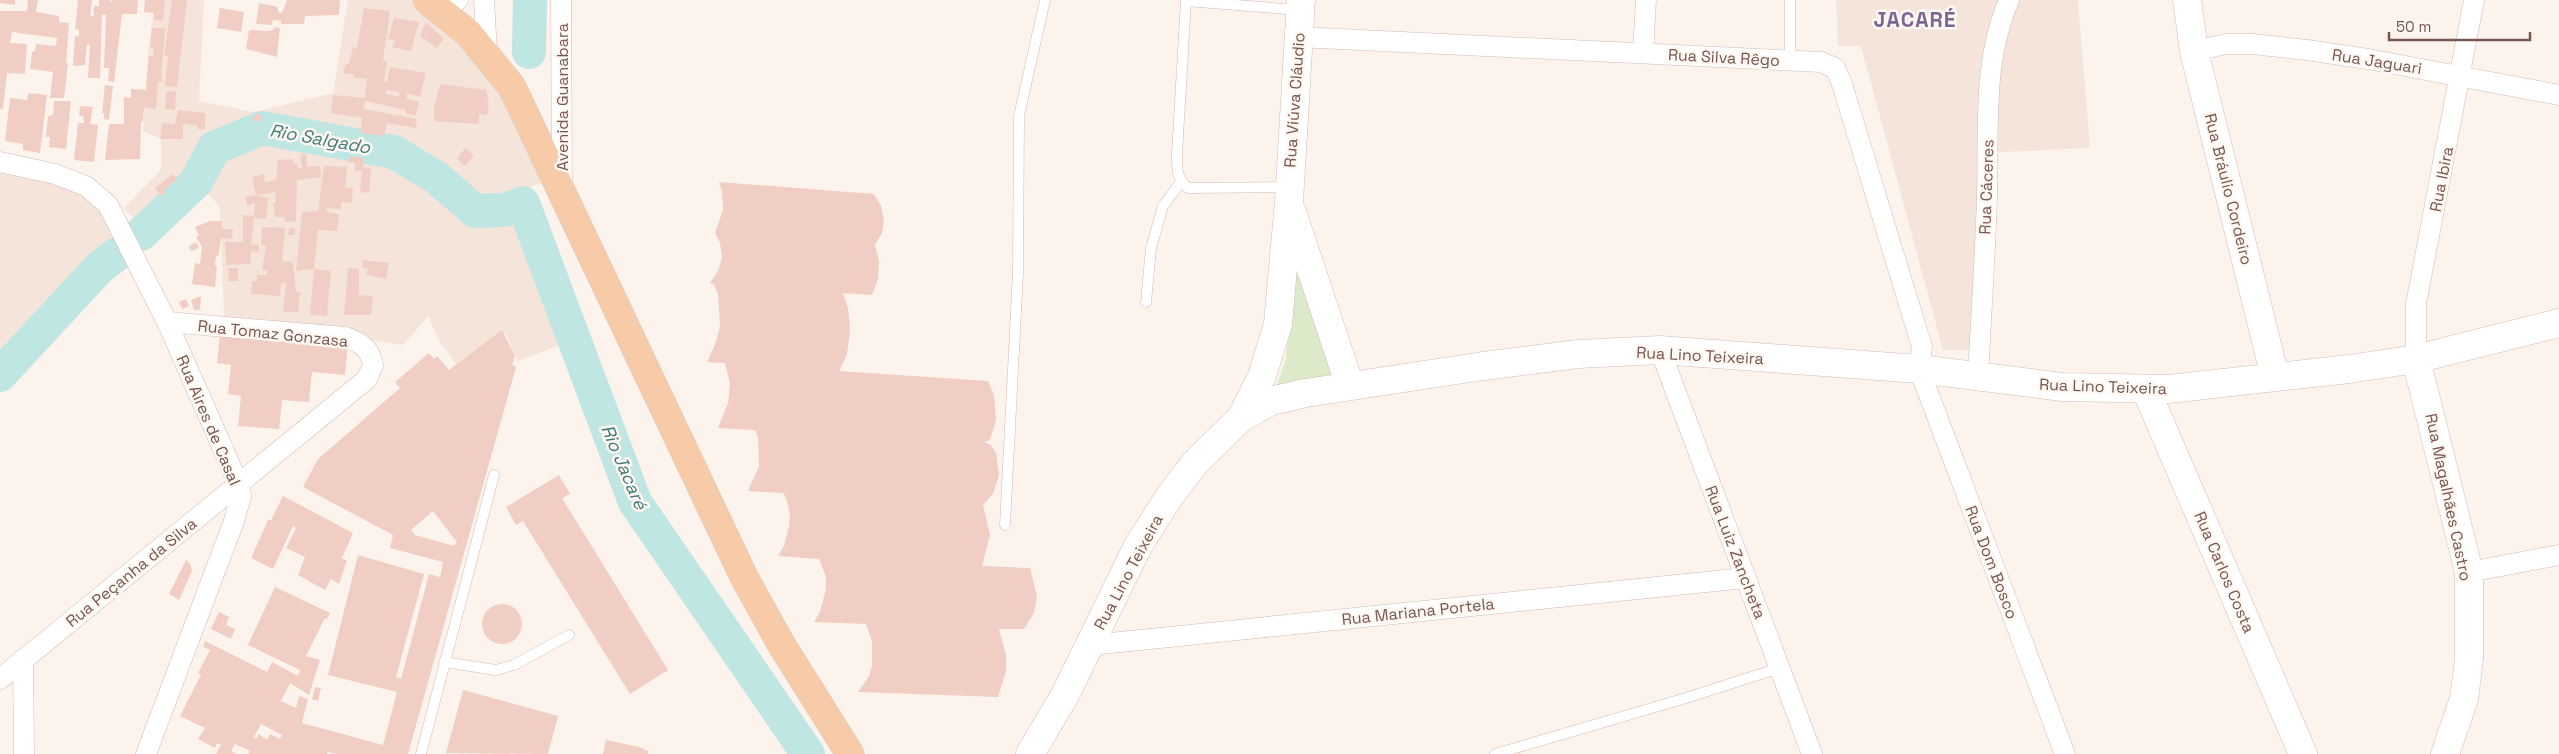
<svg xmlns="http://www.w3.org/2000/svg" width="2559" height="754" viewBox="0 0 2559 754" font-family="'Space Grotesk',sans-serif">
<rect width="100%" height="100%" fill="#fcf3ec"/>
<!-- residential -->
<path fill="#f4e4da" d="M 155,0 L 204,0 L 199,101 L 254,112 L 333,93 L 348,0 L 428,0 L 503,91 L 548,180 L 515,193 L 565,343 L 518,361 L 505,332 L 458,367 L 440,342 L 428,316 L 403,345 L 224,317 L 220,208 L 207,191 L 148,235 L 124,208 L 161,170 L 161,139 L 143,131 L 148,53 Z
M 1836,0 L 2078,0 L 2090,148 L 1978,153 L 1973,350 L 1943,350 L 1861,46 L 1838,46 Z
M 0,169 L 64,183 L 104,208 L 120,249 L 0,361 Z"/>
<!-- green -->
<path fill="#ddeaca" d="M 1292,250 L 1334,376 L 1276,388 L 1286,358 L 1288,337 Z"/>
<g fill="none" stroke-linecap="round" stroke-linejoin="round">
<!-- river -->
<path stroke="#c0e6e4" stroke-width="34" d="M 529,52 L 530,0
M 141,234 L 196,182 L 214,148 L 262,128 L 394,152 L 437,178 L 475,211 L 504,210 L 523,203 L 635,502 L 808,754
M 0,375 L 99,268 L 117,254"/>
</g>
<!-- building -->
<path fill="#f1cec4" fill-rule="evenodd" d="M 0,0 L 15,0 L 15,5 L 0,3 Z
M 28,0 L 38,0 L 36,12 L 59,16 L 59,22 L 69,23 L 66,63 L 68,63 L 64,98 L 50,98 L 53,72 L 30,69 L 32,52 L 35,51 L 36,44 L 56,46 L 57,38 L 12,32 L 10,43 L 27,44 L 25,74 L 7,73 L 3,109 L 0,109 L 0,11 L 27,11 Z
M 78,0 L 92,0 L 90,16 L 94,16 L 94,6 L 99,6 L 99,0 L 110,0 L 110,2 L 113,0 L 138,0 L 137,14 L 122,14 L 114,82 L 108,81 L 109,68 L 104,68 L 106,15 L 102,15 L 100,78 L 88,78 L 90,45 L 87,45 L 85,65 L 73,66 L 75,36 L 79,36 L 79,30 L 75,29 Z
M 145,0 L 165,0 L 163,20 L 154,20 L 154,13 L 144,12 Z
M 172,0 L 187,0 L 177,87 L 165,86 L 168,56 L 164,56 Z
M 287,0 L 340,0 L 339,15 L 305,16 L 304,24 L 281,24 L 281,21 L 273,20 L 272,25 L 256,24 L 259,3 L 278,7 L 278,12 L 282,13 Z
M 220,8 L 244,12 L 241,32 L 217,28 Z
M 364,8 L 390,11 L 383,60 L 387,62 L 384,81 L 387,82 L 390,67 L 426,73 L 420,97 L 407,93 L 407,99 L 419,101 L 416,115 L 406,114 L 406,110 L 365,101 L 363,109 L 417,119 L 416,128 L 387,123 L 384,136 L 361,133 L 362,118 L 331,113 L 333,95 L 365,98 L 367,79 L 354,78 L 354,75 L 343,73 L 346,64 L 349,64 L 353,47 L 357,48 ZM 386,90 L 399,92 L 399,97 L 386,94 Z
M 394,18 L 419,22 L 411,51 L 392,47 L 395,40 L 388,39 Z
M 426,22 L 444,39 L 437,48 L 420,36 Z
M 274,27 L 280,28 L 277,57 L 246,49 L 249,30 L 268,31 L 273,30 Z
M 152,28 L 165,28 L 161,82 L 158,82 L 156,109 L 144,108 L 143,121 L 141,121 L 140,159 L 105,160 L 109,124 L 124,124 L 124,97 L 131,98 L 131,89 L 146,90 L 149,56 L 153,56 L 154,48 L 150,48 Z
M 440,84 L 486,90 L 489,104 L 487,115 L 479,114 L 479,124 L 434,121 L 434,107 Z
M 105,85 L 113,86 L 109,120 L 104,119 L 104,113 L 102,113 Z
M 176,91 L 175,110 L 165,109 L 166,92 Z
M 28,93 L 47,95 L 40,153 L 23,150 L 23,144 L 5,141 L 10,98 L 27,100 Z
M 54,101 L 71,101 L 66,149 L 49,147 L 50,137 L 46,137 L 48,116 L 53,115 Z
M 80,106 L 93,107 L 90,124 L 98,125 L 94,162 L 74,160 L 78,123 L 84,123 L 83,116 L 79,116 Z
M 178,110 L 205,113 L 205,129 L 197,129 L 197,125 L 183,124 L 183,139 L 160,139 L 162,123 L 175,124 Z
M 260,113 L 262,120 L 255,122 L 253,116 Z
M 465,148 L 474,155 L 465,166 L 457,159 Z
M 306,154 L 307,167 L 320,166 L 321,177 L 297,180 L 296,221 L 285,222 L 285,217 L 275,217 L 273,203 L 276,202 L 275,192 L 256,195 L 252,177 L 264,174 L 265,183 L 276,179 L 278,160 L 293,159 L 294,164 L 297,163 L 298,168 L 302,168 L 300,155 Z
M 349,156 L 364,158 L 363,167 L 371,168 L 369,193 L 360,192 L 362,171 L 355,171 L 355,163 L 348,162 Z
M 324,166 L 347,167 L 345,188 L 353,188 L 352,203 L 341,202 L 341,209 L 327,208 L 327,212 L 339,214 L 337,231 L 318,230 L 314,269 L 331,271 L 327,316 L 310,315 L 314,269 L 296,271 L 302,212 L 318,211 Z
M 173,174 L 177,179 L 164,190 L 166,193 L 161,196 L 155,188 Z
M 719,182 L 874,194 L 881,206 L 884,220 L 882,233 L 875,245 L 879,261 L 878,279 L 872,295 L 843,293 L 848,308 L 850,330 L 847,354 L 839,371 L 988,381 L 994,395 L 996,420 L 990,440 L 984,442 L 991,445 L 996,453 L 999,475 L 993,494 L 983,505 L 990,535 L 982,566 L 1030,568 L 1037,596 L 1034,613 L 1024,629 L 999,629 L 1006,655 L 1006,671 L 998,697 L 858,692 L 869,676 L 872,666 L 872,641 L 866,624 L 814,622 L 820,612 L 826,589 L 826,577 L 819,559 L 778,556 L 784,546 L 789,526 L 790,514 L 786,498 L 783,493 L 748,491 L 759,466 L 758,437 L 755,430 L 718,428 L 728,403 L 730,384 L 725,363 L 707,362 L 715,345 L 720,326 L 718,294 L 714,284 L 710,283 L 718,271 L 722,258 L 720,243 L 715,233 L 723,210 L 722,192 Z
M 256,195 L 268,198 L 266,219 L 254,218 L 251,245 L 259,244 L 259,252 L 251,251 L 250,264 L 226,265 L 225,242 L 243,242 L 243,215 L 254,216 L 255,203 L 247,206 L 245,197 Z
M 210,221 L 222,221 L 222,229 L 233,229 L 232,239 L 221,238 L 219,255 L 216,256 L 215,265 L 217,267 L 215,287 L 192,284 L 195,263 L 200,264 L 202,247 L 196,237 L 199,236 L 195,227 Z
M 262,227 L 285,228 L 282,261 L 293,262 L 296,292 L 300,292 L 298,312 L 283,312 L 286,283 L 281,283 L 280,296 L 251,294 L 252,281 L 257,281 L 257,275 L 267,275 L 267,270 L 262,270 L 266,246 L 261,245 Z
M 289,228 L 295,228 L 294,235 L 288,235 Z
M 196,242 L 199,248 L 191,251 L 189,246 Z
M 363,260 L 389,263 L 386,279 L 366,275 L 368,269 L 362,268 Z
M 229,268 L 238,268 L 238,281 L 228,281 Z
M 348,268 L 359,269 L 359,295 L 373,296 L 371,315 L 344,315 Z
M 201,296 L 200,310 L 194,310 L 191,300 Z
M 186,299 L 189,306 L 182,309 L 179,302 Z
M 502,330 L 515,356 L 512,365 L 516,367 L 408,754 L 336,754 L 328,752 L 327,754 L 248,754 L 250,751 L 235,744 L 231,751 L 237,754 L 216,754 L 221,745 L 217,743 L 215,748 L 198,739 L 205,728 L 180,716 L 201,675 L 198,673 L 210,650 L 203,647 L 205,641 L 267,672 L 272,662 L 298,676 L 300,670 L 248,645 L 275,587 L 330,613 L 327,619 L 325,618 L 306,656 L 320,660 L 309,695 L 290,683 L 281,701 L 296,708 L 299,696 L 308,699 L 302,723 L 383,745 L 397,692 L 328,675 L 358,555 L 424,574 L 396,677 L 401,679 L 429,574 L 440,577 L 443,562 L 390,548 L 393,535 L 303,487 L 318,459 L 400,388 L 395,382 L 429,353 L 434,359 L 437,356 L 449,370 ZM 433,511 L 457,542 L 454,546 L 415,535 L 411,530 ZM 261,724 L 282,735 L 280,739 L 270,734 L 267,740 L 259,734 L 256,739 L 254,737 Z
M 220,333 L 348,344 L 345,375 L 312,372 L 309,402 L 282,400 L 279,429 L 238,426 L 241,396 L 228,394 L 231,365 L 217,363 Z
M 559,475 L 570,494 L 562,498 L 668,670 L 630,694 L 523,521 L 516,525 L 506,507 Z
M 283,496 L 353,533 L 342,558 L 347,561 L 339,584 L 331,579 L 325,590 L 298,575 L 305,557 L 286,548 L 296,528 L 293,526 L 273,569 L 251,558 L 268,520 L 271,520 Z
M 186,560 L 190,564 L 192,571 L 179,600 L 169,594 Z
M482 624a20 20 0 1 1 40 0a20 20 0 1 1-40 0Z
M 219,612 L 229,617 L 226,625 L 235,629 L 231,639 L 211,629 Z
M 315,687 L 321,688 L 318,701 L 312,699 Z
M 463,690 L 558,716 L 548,754 L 446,753 Z
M 606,740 L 639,747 L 648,751 L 648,754 L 603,754 Z"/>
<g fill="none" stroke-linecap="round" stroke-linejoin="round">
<!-- lane casing -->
<g stroke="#d2bbb4" stroke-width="11">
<path id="lane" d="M 1790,60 L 1790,0
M 1288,187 L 1188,188 C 1176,178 1177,168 1177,153 L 1186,1 L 1299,10
M 1146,302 L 1151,248 L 1163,206 L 1181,182
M 1005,525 L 1018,272 L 1019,116 L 1045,0
M 444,662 L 496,670 L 514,665 L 569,635
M 421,754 L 494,475
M 1495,754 L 1686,698 L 1779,668"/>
</g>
<!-- street casing -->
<g stroke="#d2bbb4" stroke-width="21">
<path id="street" d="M 484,0 L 487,53
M 561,0 L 562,187
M 443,11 L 458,0
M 1298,37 L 1821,62 L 1835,68 L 1842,84 L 1922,347 L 1919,369 L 2065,754
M 2194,51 L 2226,44 L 2252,44 L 2307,50 L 2368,59 L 2559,95
M 1643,53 L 1646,0
M 0,162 L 55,174 L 86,186 L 108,205 L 167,322 L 239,485 L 241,496 L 234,521 L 146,754
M 1660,350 L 1812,754
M 2416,359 L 2416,304 L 2474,0
M 1978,377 C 1981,318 1985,258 1987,199 C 1989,132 1982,62 2009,0
M 2469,572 L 2559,555
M 1091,645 L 1745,578
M 23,659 L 24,754
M 0,679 L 367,379 L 373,365 C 371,348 359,342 345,337 L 167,322"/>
</g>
<!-- secondary casing -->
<g stroke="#d6bcb4" stroke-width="29">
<path id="secondary" d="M 2187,0 L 2194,51 L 2275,377
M 1292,212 L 1350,386
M 2416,359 L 2469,572 L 2469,659 L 2464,699 L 2445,754
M 2146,390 L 2303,754
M 1241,418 L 1262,376 L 1278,324 L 1289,201 L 1301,0
M 1030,754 L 1065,695 L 1138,546 L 1169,497 L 1195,463 L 1241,418 L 1271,401 L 1306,393 L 1483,366 L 1578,354 L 1660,350 L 1919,369 L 2062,387 L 2169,389 L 2349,369 L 2416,359 L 2559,323"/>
</g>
<!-- primary casing -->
<g stroke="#d9cfce" stroke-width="29">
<path id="primary" d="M 427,0 L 469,34 L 512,87 L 744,577 L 781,644 L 850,754"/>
</g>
<!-- lane -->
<use href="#lane" stroke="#fff" stroke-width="10"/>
<!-- street -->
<use href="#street" stroke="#fff" stroke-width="20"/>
<!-- secondary -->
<use href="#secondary" stroke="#fff" stroke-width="28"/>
<!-- primary -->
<use href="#primary" stroke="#f7cba8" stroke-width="28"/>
</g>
<g text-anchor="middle" stroke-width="5" stroke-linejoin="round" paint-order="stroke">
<!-- street labels -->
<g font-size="16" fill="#78554f" stroke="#fef8f3">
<text transform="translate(1724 57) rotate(3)" y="6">Rua Silva Rêgo</text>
<text transform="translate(2377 61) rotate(9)" y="6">Rua Jaguari</text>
<text transform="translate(562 97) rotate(-90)" y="6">Avenida Guanabara</text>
<text transform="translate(1294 100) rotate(-86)" y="6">Rua Viúva Cláudio</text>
<text transform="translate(2441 179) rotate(-79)" y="6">Rua Ibira</text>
<text transform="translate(1986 187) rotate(-88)" y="6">Rua Cáceres</text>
<text transform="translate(2229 189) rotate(76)" y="6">Rua Bráulio Cordeiro</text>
<text transform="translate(273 333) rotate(6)" y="6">Rua Tomaz Gonzasa</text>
<text transform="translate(1700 355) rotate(3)" y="6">Rua Lino Teixeira</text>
<text transform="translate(2103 386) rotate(2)" y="6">Rua Lino Teixeira</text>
<text transform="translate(209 420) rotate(67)" y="6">Rua Aires de Casal</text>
<text transform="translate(2449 497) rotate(78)" y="6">Rua Magalhães Castro</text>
<text transform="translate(1736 552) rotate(69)" y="6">Rua Luiz Zancheta</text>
<text transform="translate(1992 562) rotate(69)" y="6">Rua Dom Bosco</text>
<text transform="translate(131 572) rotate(-39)" y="6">Rua Peçanha da Silva</text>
<text transform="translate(1128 572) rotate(-62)" y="6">Rua Lino Teixeira</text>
<text transform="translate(2225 572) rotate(67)" y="6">Rua Carlos Costa</text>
<text transform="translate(1418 611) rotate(-6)" y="6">Rua Mariana Portela</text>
</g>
<!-- water labels -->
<g font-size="18" font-style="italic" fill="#427c7a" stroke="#fef8f3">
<text transform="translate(320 139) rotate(10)" y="6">Rio Salgado</text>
<text transform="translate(624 467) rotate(67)" y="6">Rio Jacaré</text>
</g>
<!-- district labels -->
<g font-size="21" font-weight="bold" letter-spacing="1" fill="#7b6793" stroke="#fef8f3">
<text x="1915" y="27">JACARÉ</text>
</g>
</g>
<!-- scale -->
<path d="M2389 32v8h141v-8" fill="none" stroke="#78554f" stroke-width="2.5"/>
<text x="2396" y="32" font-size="15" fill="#78554f" stroke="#fef8f3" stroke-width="4" paint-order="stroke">50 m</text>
</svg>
